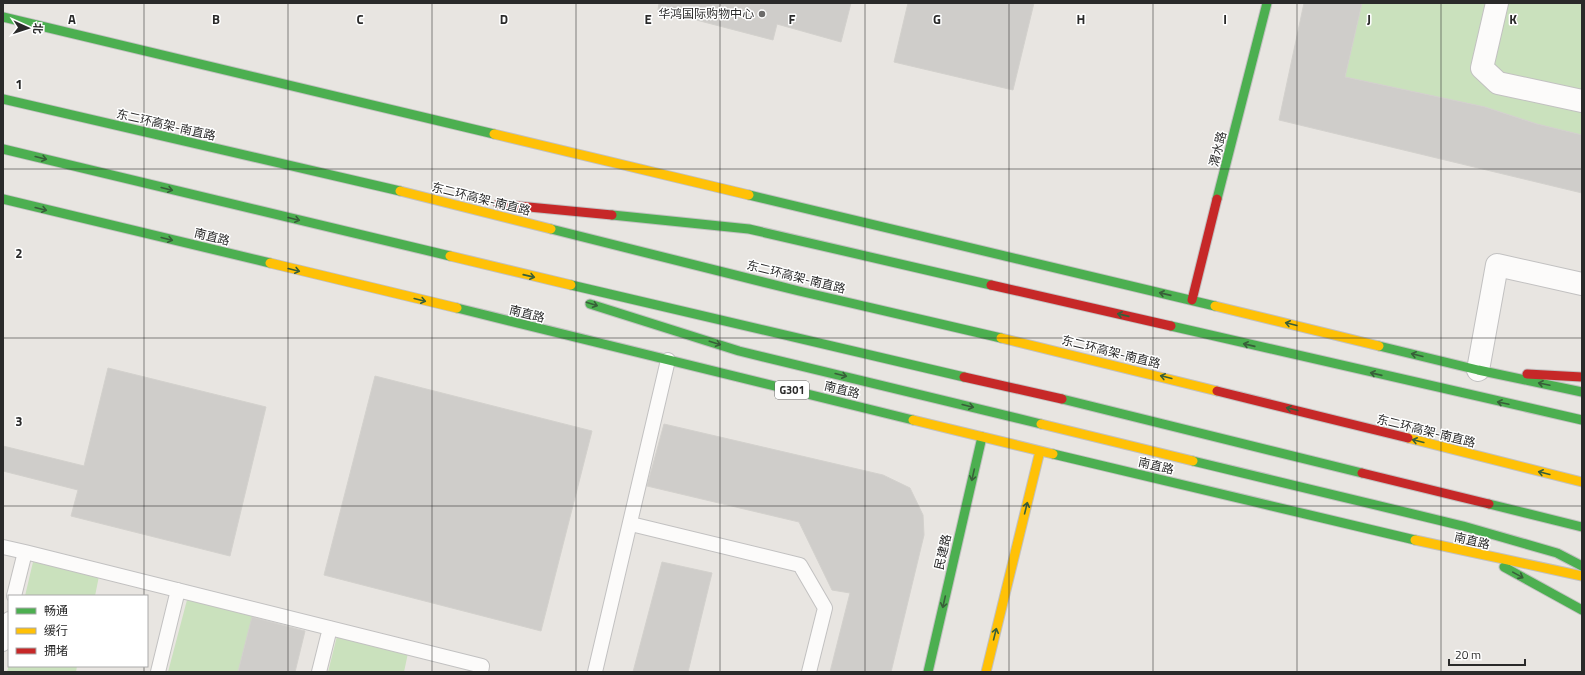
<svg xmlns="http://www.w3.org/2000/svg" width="1585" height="675" viewBox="0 0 1585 675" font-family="'Titillium Web','Noto Sans SC',sans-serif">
<rect width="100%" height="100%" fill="#e8e5e1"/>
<!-- green -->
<path fill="#cae1bd" d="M 1362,3 L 1582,3 L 1582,135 L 1537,124 L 1485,107 L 1345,77 Z
M 33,562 L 99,576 L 95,596 L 25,596 Z
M 187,600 L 253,615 L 238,672 L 168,672 Z
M 337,636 L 408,653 L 404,672 L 328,672 Z
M 9,664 L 9,666 L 77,666 L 76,672 L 7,672 Z"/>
<!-- building -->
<path fill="#cfcdca" stroke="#d3d1cd" d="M 659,3 L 851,3 L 841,42 L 777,24 L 773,40 L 658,10 Z
M 908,3 L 1034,3 L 1013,90 L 894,62 Z
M 1304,3 L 1362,3 L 1345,77 L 1485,107 L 1537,124 L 1582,135 L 1582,193 L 1279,120 Z
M 108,368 L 266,407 L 230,556 L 71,516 L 78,490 L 3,471 L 3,446 L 84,466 Z
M 375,376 L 592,431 L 541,631 L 324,575 Z
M 664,424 L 883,475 L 910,488 L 923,515 L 924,535 L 891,672 L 830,672 L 850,593 L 832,590 L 799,522 L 647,486 Z
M 662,562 L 712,573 L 688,672 L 633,672 Z
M 252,617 L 305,631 L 295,672 L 238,672 Z"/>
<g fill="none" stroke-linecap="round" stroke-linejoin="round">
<!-- lane casing -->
<g stroke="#c2c1c1" stroke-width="16">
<path id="lane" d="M 631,524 L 800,565 L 825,608 L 809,672
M 3,547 L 25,552
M 14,596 L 25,552 L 482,666 L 481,672
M 3,644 L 9,619
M 158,672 L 178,590
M 319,672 L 330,628
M 595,672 L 668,360"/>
</g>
<!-- street casing -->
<g stroke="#c2c1c1" stroke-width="24">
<path id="street" d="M 1497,3 L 1482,68 L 1498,83 L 1582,101
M 1478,370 L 1497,265 L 1582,284"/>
</g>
<!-- fast casing -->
<g stroke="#c2c1c1" stroke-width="11">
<path id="fast" d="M 3,17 L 494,134
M 3,99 L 400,191
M 3,149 L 450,256
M 749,195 L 1215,306
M 3,199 L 270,263
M 1217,199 L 1267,3
M 612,215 L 749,229 L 991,285
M 551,229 L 799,291 L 1001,338
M 571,285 L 964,377
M 590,304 L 739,351 L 1041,424
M 457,308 L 913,420
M 1171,326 L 1582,420
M 1379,346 L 1478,370 L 1582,392
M 1062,399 L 1362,473
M 1053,454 L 1415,540
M 1193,461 L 1463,526 L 1557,553 L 1582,566
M 1489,504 L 1582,527
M 1504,567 L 1582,610
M 928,672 L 982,437"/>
</g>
<!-- slow casing -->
<g stroke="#c2c1c1" stroke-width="11">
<path id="slow" d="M 494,134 L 749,195
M 400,191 L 551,229
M 450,256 L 571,285
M 270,263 L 457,308
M 1215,306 L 1379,346
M 1001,338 L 1217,391
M 913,420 L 1053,454
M 1041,424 L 1193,461
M 1408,438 L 1582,482
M 1415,540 L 1582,576
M 986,672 L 1040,451"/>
</g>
<!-- jam casing -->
<g stroke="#c2c1c1" stroke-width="11">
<path id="jam" d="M 498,204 L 612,215
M 991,285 L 1171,326
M 1192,300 L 1217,199
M 1527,374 L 1582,377
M 964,377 L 1062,399
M 1217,391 L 1408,438
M 1362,473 L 1489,504"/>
</g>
<!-- lane -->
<use href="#lane" stroke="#fcfbfa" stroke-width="14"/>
<!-- street -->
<use href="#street" stroke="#fcfbfa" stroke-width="22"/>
<!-- fast -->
<use href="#fast" stroke="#4caf50" stroke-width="9"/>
<!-- slow -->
<use href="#slow" stroke="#ffc107" stroke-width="9"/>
<!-- jam -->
<use href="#jam" stroke="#c62828" stroke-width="9"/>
</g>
<!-- one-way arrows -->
<defs><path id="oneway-shaft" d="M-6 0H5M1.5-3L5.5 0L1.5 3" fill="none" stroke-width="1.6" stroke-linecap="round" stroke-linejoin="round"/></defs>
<g stroke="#385f39">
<use href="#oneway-shaft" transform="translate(41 158) rotate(14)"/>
<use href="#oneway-shaft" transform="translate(167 189) rotate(14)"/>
<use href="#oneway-shaft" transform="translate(41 209) rotate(14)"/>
<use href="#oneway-shaft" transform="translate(294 219) rotate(14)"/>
<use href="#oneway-shaft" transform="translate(167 239) rotate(14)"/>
<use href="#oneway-shaft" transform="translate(294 270) rotate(14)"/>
<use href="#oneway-shaft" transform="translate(529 276) rotate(13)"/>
<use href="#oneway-shaft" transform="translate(1165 294) rotate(-167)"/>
<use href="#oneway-shaft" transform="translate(420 300) rotate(14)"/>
<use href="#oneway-shaft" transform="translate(592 304) rotate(18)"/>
<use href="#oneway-shaft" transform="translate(1123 315) rotate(-167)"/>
<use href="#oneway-shaft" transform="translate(1291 324) rotate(-166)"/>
<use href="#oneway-shaft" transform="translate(715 343) rotate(18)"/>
<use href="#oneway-shaft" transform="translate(1249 345) rotate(-167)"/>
<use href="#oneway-shaft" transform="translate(1417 355) rotate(-166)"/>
<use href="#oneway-shaft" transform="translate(1376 374) rotate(-167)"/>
<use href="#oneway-shaft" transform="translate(841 375) rotate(14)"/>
<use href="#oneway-shaft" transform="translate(1166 377) rotate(-166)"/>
<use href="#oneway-shaft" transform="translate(1544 384) rotate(-168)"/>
<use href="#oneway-shaft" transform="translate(1503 403) rotate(-168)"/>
<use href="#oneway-shaft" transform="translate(968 406) rotate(14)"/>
<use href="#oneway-shaft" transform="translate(1292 409) rotate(-166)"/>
<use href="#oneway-shaft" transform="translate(1418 441) rotate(-166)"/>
<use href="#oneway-shaft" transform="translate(1544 473) rotate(-166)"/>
<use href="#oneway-shaft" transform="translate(973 475) rotate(103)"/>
<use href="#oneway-shaft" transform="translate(1026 508) rotate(-76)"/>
<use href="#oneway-shaft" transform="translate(1518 575) rotate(29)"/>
<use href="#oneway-shaft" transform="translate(944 602) rotate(103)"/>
<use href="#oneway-shaft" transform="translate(995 634) rotate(-76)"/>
</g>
<!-- grid -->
<path fill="none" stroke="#2a2a2a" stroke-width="1" stroke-opacity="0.55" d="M 144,3 L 144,596M 288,3 L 288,672M 432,3 L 432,672M 576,3 L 576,672M 720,3 L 720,672M 865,3 L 865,672M 1009,3 L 1009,672M 1153,3 L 1153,672M 1297,3 L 1297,672M 1441,3 L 1441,672M 3,169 L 1582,169M 3,338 L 1582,338M 3,506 L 1582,506M 144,666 L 144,672"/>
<!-- markers -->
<circle fill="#6c6b6a" stroke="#fff" stroke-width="1.5" cx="762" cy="14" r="4"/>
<g text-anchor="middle" stroke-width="3" stroke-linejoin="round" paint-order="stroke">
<!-- shield labels -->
<rect fill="#fff" stroke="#6a6a6a" stroke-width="1" x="775" y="381" width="34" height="18" rx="3"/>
<g font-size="11" font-weight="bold" fill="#2a2a2a">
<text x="792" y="394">G301</text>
</g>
<!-- poi labels -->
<g font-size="12" fill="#2a2a2a" stroke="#fff" text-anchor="end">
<text x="754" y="18">华鸿国际购物中心</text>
</g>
<!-- street labels -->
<g font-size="12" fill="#2a2a2a" stroke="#fff">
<text transform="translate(166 125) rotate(13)" y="4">东二环高架-南直路</text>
<text transform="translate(1218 149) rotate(-76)" y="4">渭水路</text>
<text transform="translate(481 199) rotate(14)" y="4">东二环高架-南直路</text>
<text transform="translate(212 237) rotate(14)" y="4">南直路</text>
<text transform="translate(796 277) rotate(14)" y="4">东二环高架-南直路</text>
<text transform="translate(527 314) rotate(14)" y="4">南直路</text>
<text transform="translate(1111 352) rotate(14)" y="4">东二环高架-南直路</text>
<text transform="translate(842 390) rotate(14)" y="4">南直路</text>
<text transform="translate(1426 431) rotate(14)" y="4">东二环高架-南直路</text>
<text transform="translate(1156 466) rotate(13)" y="4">南直路</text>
<text transform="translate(1472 541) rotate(13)" y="4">南直路</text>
<text transform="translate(943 552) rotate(-77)" y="4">民建路</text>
</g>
</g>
<g font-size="13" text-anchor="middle" font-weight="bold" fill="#2a2a2a" stroke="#fff" stroke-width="3" stroke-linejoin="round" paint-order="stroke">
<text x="72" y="24">A</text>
<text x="216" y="24">B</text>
<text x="360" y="24">C</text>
<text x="504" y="24">D</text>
<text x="648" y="24">E</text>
<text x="792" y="24">F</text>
<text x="937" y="24">G</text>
<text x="1081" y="24">H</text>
<text x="1225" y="24">I</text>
<text x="1369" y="24">J</text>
<text x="1513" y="24">K</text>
<text x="19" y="89">1</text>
<text x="19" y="258">2</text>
<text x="19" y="426">3</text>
</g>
<!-- border -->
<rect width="1585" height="675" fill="none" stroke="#2a2a2a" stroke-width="8"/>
<!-- legend -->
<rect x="8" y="595" width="140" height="72" fill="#ffffff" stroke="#aaaaaa"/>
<rect x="16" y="608" width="20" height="6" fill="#4caf50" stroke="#aaaaaa"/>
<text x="44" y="615" font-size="12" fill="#2a2a2a">畅通</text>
<rect x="16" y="628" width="20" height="6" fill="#ffc107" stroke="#aaaaaa"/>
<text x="44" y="635" font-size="12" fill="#2a2a2a">缓行</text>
<rect x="16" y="648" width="20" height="6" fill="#c62828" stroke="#aaaaaa"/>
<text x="44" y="655" font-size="12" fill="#2a2a2a">拥堵</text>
<!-- north arrow -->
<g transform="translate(28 28) rotate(93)" stroke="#ffffff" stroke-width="3" paint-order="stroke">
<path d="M0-3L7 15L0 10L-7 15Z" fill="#2a2a2a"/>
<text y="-6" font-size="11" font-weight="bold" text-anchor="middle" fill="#2a2a2a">北</text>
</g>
<!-- scale -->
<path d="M1449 659v6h76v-6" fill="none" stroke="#2a2a2a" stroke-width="2"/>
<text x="1455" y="659" font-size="12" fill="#2a2a2a" stroke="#ffffff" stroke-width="3" paint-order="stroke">20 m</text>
</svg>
